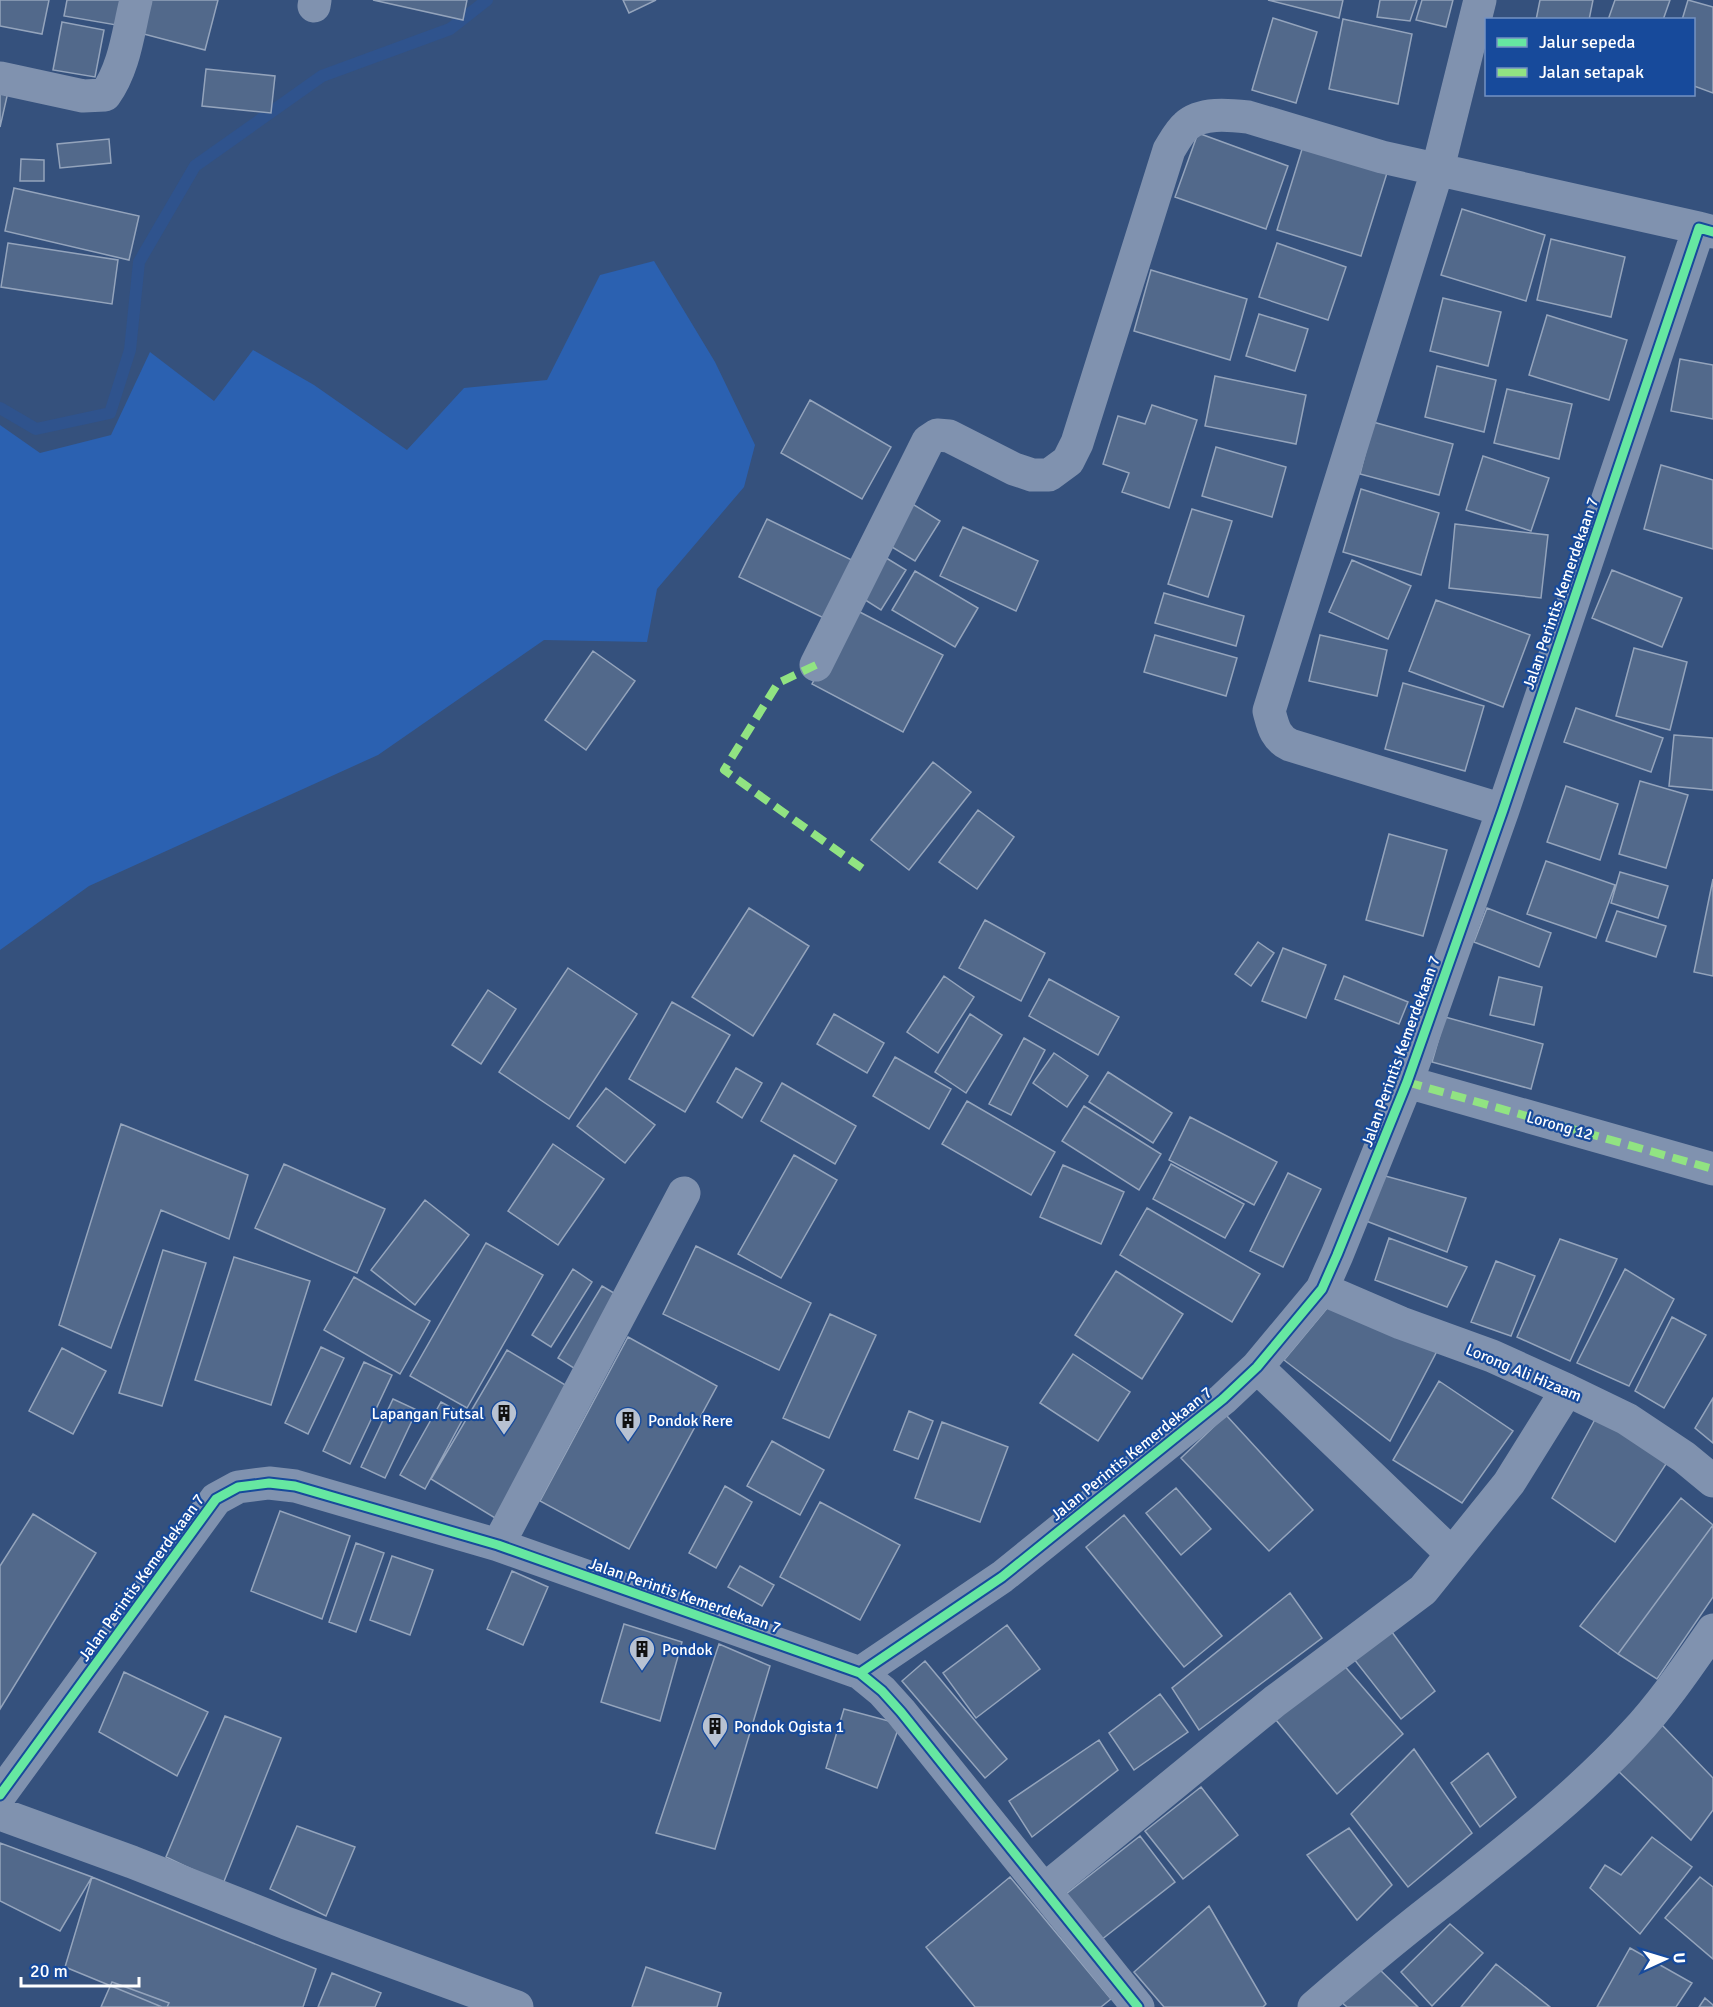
<svg xmlns="http://www.w3.org/2000/svg" width="1713" height="2007" viewBox="0 0 1713 2007" font-family="Signika,sans-serif">
<rect width="100%" height="100%" fill="#35517d"/>
<!-- green -->
<path fill="#2b61b1" d="M 654,261 L 715,362 L 755,445 L 744,487 L 657,589 L 647,642 L 544,640 L 378,755 L 89,886 L 0,950 L 0,425 L 40,453 L 111,435 L 150,352 L 214,401 L 253,350 L 314,385 L 407,450 L 464,388 L 547,380 L 600,275 Z"/>
<g fill="none" stroke-linecap="round" stroke-linejoin="round">
<!-- stream -->
<path stroke="#2f538d" stroke-width="12" d="M 0,408 L 36,429 L 110,413 L 130,350 L 139,262 L 195,166 L 322,76 L 450,29 L 487,0"/>
</g>
<!-- building -->
<path fill="#52698b" stroke="#94a4bc" stroke-width="1.5" d="M 0,0 L 49,0 L 42,34 L 0,26 Z
M 67,0 L 127,0 L 122,26 L 64,16 Z
M 145,0 L 218,0 L 205,50 L 136,32 Z
M 373,0 L 467,0 L 463,20 Z
M 623,0 L 656,0 L 629,13 Z
M 1268,0 L 1343,0 L 1339,18 Z
M 1380,0 L 1417,0 L 1410,21 L 1377,17 Z
M 1422,0 L 1453,0 L 1446,27 L 1416,20 Z
M 1540,0 L 1593,0 L 1589,20 L 1536,20 Z
M 1615,0 L 1670,0 L 1663,20 L 1608,20 Z
M 1688,0 L 1713,7 L 1713,93 L 1694,86 L 1694,20 L 1682,20 Z
M 1273,18 L 1317,32 L 1296,103 L 1252,90 Z
M 1343,19 L 1412,34 L 1398,104 L 1329,89 Z
M 62,22 L 104,30 L 95,77 L 53,70 Z
M 206,69 L 275,76 L 271,113 L 202,106 Z
M 0,91 L 8,92 L 0,127 Z
M 1198,133 L 1288,166 L 1266,229 L 1175,197 Z
M 109,139 L 111,163 L 60,168 L 57,144 Z
M 1303,146 L 1387,173 L 1361,256 L 1277,230 Z
M 21,159 L 44,160 L 44,181 L 20,181 Z
M 14,188 L 139,216 L 129,260 L 5,231 Z
M 1462,209 L 1545,235 L 1526,301 L 1441,275 Z
M 1551,239 L 1625,257 L 1611,317 L 1537,300 Z
M 8,243 L 118,260 L 112,304 L 1,287 Z
M 1277,243 L 1346,267 L 1328,320 L 1259,297 Z
M 1151,270 L 1247,299 L 1230,360 L 1134,331 Z
M 1443,298 L 1501,312 L 1488,366 L 1430,351 Z
M 1259,314 L 1308,329 L 1295,371 L 1246,356 Z
M 1547,315 L 1627,340 L 1609,400 L 1529,375 Z
M 1680,359 L 1713,365 L 1713,419 L 1671,411 Z
M 1437,366 L 1496,380 L 1484,432 L 1425,417 Z
M 1215,376 L 1306,395 L 1296,444 L 1205,426 Z
M 1507,389 L 1572,404 L 1559,459 L 1494,443 Z
M 810,400 L 891,447 L 862,499 L 781,453 Z
M 1152,405 L 1197,420 L 1169,508 L 1122,492 L 1129,473 L 1103,464 L 1118,416 L 1145,424 Z
M 1373,422 L 1453,444 L 1439,495 L 1360,474 Z
M 1216,447 L 1286,467 L 1272,517 L 1202,496 Z
M 1483,456 L 1549,478 L 1531,531 L 1466,510 Z
M 1661,465 L 1713,480 L 1713,549 L 1644,529 Z
M 1361,489 L 1439,513 L 1421,575 L 1343,552 Z
M 906,500 L 940,521 L 915,561 L 882,541 Z
M 1192,509 L 1232,521 L 1208,597 L 1168,584 Z
M 767,519 L 856,562 L 828,620 L 739,577 Z
M 1455,524 L 1548,535 L 1541,598 L 1449,588 Z
M 963,527 L 1038,561 L 1016,611 L 940,576 Z
M 883,556 L 906,570 L 881,610 L 859,596 Z
M 1352,560 L 1411,586 L 1388,639 L 1329,612 Z
M 1612,570 L 1682,598 L 1662,647 L 1592,618 Z
M 915,571 L 978,608 L 955,647 L 892,610 Z
M 1164,593 L 1244,616 L 1236,646 L 1155,623 Z
M 1436,600 L 1530,635 L 1503,707 L 1409,671 Z
M 852,608 L 943,655 L 903,732 L 812,684 Z
M 1155,635 L 1237,658 L 1226,696 L 1144,672 Z
M 1320,635 L 1387,650 L 1377,696 L 1309,681 Z
M 1634,648 L 1687,662 L 1670,730 L 1616,716 Z
M 593,651 L 635,681 L 586,750 L 545,720 Z
M 1403,683 L 1484,706 L 1465,771 L 1385,749 Z
M 1576,708 L 1663,738 L 1651,772 L 1564,742 Z
M 1674,735 L 1713,738 L 1713,790 L 1669,786 Z
M 933,762 L 971,792 L 909,870 L 871,840 Z
M 1640,781 L 1688,795 L 1666,868 L 1619,854 Z
M 1566,786 L 1618,804 L 1600,860 L 1547,842 Z
M 978,810 L 1014,837 L 977,889 L 939,862 Z
M 1389,834 L 1447,850 L 1423,936 L 1366,920 Z
M 1546,861 L 1615,885 L 1596,938 L 1527,914 Z
M 1620,872 L 1668,886 L 1658,918 L 1611,903 Z
M 1713,879 L 1713,976 L 1694,972 Z
M 749,908 L 809,946 L 753,1036 L 692,997 Z
M 1487,908 L 1551,933 L 1539,967 L 1474,942 Z
M 1617,911 L 1666,926 L 1656,957 L 1606,941 Z
M 985,920 L 1045,953 L 1021,1001 L 959,968 Z
M 1258,942 L 1274,953 L 1251,986 L 1235,974 Z
M 1283,948 L 1326,965 L 1306,1018 L 1262,1001 Z
M 568,968 L 637,1014 L 569,1119 L 499,1072 Z
M 944,976 L 974,997 L 938,1053 L 907,1032 Z
M 1344,976 L 1408,1002 L 1399,1024 L 1335,999 Z
M 1499,977 L 1542,987 L 1534,1025 L 1490,1015 Z
M 1049,979 L 1119,1017 L 1098,1055 L 1029,1016 Z
M 488,990 L 516,1009 L 481,1064 L 452,1045 Z
M 672,1002 L 730,1035 L 685,1112 L 629,1079 Z
M 834,1014 L 884,1043 L 867,1073 L 817,1044 Z
M 970,1014 L 1002,1035 L 966,1093 L 935,1072 Z
M 1445,1017 L 1543,1044 L 1531,1089 L 1432,1062 Z
M 1024,1038 L 1045,1050 L 1011,1115 L 989,1104 Z
M 1054,1053 L 1088,1076 L 1067,1107 L 1033,1083 Z
M 895,1057 L 951,1089 L 929,1129 L 873,1096 Z
M 736,1068 L 762,1083 L 742,1118 L 717,1102 Z
M 1108,1072 L 1172,1113 L 1153,1143 L 1089,1102 Z
M 782,1083 L 856,1126 L 835,1164 L 761,1121 Z
M 606,1088 L 655,1125 L 625,1163 L 577,1126 Z
M 967,1101 L 1055,1152 L 1031,1195 L 942,1144 Z
M 1084,1106 L 1161,1154 L 1139,1190 L 1062,1141 Z
M 1190,1117 L 1277,1162 L 1254,1205 L 1169,1160 Z
M 121,1124 L 248,1175 L 229,1239 L 161,1210 L 111,1348 L 59,1325 Z
M 553,1144 L 604,1179 L 558,1245 L 508,1211 Z
M 794,1155 L 837,1180 L 781,1278 L 738,1254 Z
M 284,1164 L 385,1209 L 357,1273 L 255,1228 Z
M 1171,1164 L 1244,1204 L 1225,1238 L 1153,1199 Z
M 1063,1165 L 1124,1192 L 1101,1244 L 1040,1217 Z
M 1288,1173 L 1321,1189 L 1283,1267 L 1250,1251 Z
M 1378,1174 L 1466,1198 L 1447,1252 L 1361,1219 Z
M 425,1200 L 469,1235 L 415,1305 L 371,1270 Z
M 1147,1208 L 1260,1274 L 1232,1322 L 1120,1255 Z
M 1389,1238 L 1467,1267 L 1447,1307 L 1375,1280 Z
M 1560,1239 L 1617,1259 L 1570,1361 L 1517,1337 Z
M 486,1243 L 543,1275 L 467,1408 L 410,1376 Z
M 696,1246 L 811,1303 L 779,1370 L 663,1314 Z
M 163,1250 L 206,1263 L 162,1406 L 119,1393 Z
M 234,1257 L 310,1281 L 271,1405 L 195,1380 Z
M 1496,1261 L 1535,1276 L 1511,1336 L 1471,1322 Z
M 573,1269 L 592,1282 L 551,1347 L 532,1335 Z
M 1625,1269 L 1674,1299 L 1629,1386 L 1577,1363 Z
M 1116,1271 L 1183,1314 L 1142,1379 L 1075,1335 Z
M 354,1277 L 430,1321 L 400,1374 L 324,1330 Z
M 602,1286 L 624,1299 L 580,1372 L 558,1358 Z
M 1333,1301 L 1437,1351 L 1390,1441 L 1284,1360 Z
M 830,1314 L 876,1335 L 829,1438 L 783,1418 Z
M 1672,1317 L 1706,1335 L 1664,1408 L 1635,1391 Z
M 628,1337 L 717,1386 L 629,1549 L 540,1501 Z
M 321,1347 L 344,1358 L 308,1434 L 285,1423 Z
M 62,1348 L 106,1371 L 73,1434 L 29,1411 Z
M 507,1350 L 577,1392 L 500,1521 L 431,1479 Z
M 1073,1354 L 1130,1392 L 1098,1441 L 1040,1403 Z
M 364,1362 L 392,1375 L 350,1464 L 323,1451 Z
M 1439,1381 L 1513,1431 L 1462,1503 L 1393,1460 Z
M 1713,1398 L 1713,1443 L 1695,1428 Z
M 393,1399 L 417,1410 L 385,1478 L 361,1467 Z
M 441,1402 L 465,1415 L 425,1489 L 400,1475 Z
M 909,1411 L 933,1421 L 918,1459 L 894,1450 Z
M 1599,1412 L 1668,1461 L 1615,1542 L 1552,1498 Z
M 1226,1415 L 1313,1510 L 1269,1551 L 1181,1458 Z
M 942,1422 L 1008,1447 L 980,1522 L 915,1498 Z
M 772,1441 L 824,1470 L 800,1515 L 747,1486 Z
M 725,1486 L 752,1502 L 716,1568 L 689,1553 Z
M 1176,1488 L 1211,1529 L 1181,1555 L 1146,1513 Z
M 1681,1498 L 1713,1525 L 1618,1654 L 1580,1626 Z
M 820,1502 L 900,1545 L 860,1620 L 780,1577 Z
M 280,1511 L 350,1536 L 322,1619 L 251,1591 Z
M 33,1514 L 96,1553 L 0,1709 L 0,1566 Z
M 1124,1515 L 1222,1636 L 1184,1667 L 1086,1547 Z
M 1713,1525 L 1713,1597 L 1657,1679 L 1618,1654 Z
M 356,1543 L 384,1553 L 356,1632 L 329,1622 Z
M 392,1556 L 433,1570 L 410,1635 L 370,1620 Z
M 740,1566 L 774,1585 L 762,1606 L 728,1587 Z
M 512,1571 L 548,1587 L 523,1645 L 487,1629 Z
M 1290,1593 L 1322,1638 L 1199,1730 L 1172,1688 Z
M 624,1624 L 682,1642 L 660,1721 L 601,1702 Z
M 1007,1625 L 1040,1669 L 976,1718 L 943,1673 Z
M 1389,1628 L 1435,1691 L 1401,1719 L 1350,1654 Z
M 719,1644 L 770,1666 L 715,1849 L 656,1833 Z
M 925,1661 L 1007,1759 L 985,1778 L 902,1681 Z
M 1342,1663 L 1403,1734 L 1337,1794 L 1276,1720 Z
M 124,1672 L 208,1712 L 177,1776 L 99,1732 Z
M 1160,1694 L 1188,1732 L 1134,1770 L 1109,1733 Z
M 844,1709 L 900,1724 L 877,1788 L 826,1768 Z
M 225,1716 L 281,1738 L 223,1884 L 166,1857 Z
M 1661,1724 L 1713,1778 L 1713,1810 L 1691,1840 L 1616,1769 Z
M 1099,1740 L 1118,1770 L 1032,1837 L 1009,1801 Z
M 1414,1749 L 1472,1833 L 1408,1887 L 1351,1814 Z
M 1488,1753 L 1516,1797 L 1480,1827 L 1451,1783 Z
M 1201,1787 L 1238,1835 L 1183,1879 L 1145,1831 Z
M 297,1826 L 355,1847 L 326,1916 L 270,1889 Z
M 1349,1828 L 1392,1885 L 1357,1920 L 1307,1855 Z
M 1140,1836 L 1175,1882 L 1101,1940 L 1066,1894 Z
M 1652,1837 L 1692,1867 L 1640,1934 L 1590,1888 L 1605,1865 L 1621,1875 Z
M 0,1843 L 92,1877 L 60,1931 L 0,1901 Z
M 92,1877 L 316,1969 L 303,2007 L 162,2007 L 65,1967 Z
M 1010,1877 L 1111,1999 L 1101,2007 L 975,2007 L 926,1947 Z
M 1700,1877 L 1713,1887 L 1713,1959 L 1665,1918 Z
M 1209,1906 L 1266,2004 L 1263,2007 L 1164,2007 L 1134,1972 Z
M 1450,1924 L 1483,1953 L 1432,2006 L 1401,1972 Z
M 1630,1948 L 1692,1983 L 1676,2007 L 1597,2007 Z
M 1374,1964 L 1418,2007 L 1347,2007 L 1339,2000 Z
M 1496,1964 L 1550,2007 L 1461,2007 Z
M 646,1967 L 721,1993 L 717,2007 L 632,2007 Z
M 332,1973 L 381,1993 L 375,2007 L 318,2007 Z
M 112,1982 L 169,2003 L 167,2007 L 101,2007 Z
M 1705,1998 L 1713,2005 L 1713,2007 L 1699,2007 Z"/>
<g fill="none" stroke-linecap="round" stroke-linejoin="round">
<!-- minor -->
<path stroke="#8092af" stroke-width="33" d="M 1480,0 L 1438,168 L 1269,711 C 1273,726 1275,738 1290,745 L 1503,810
M 314,6 L 315,0
M 0,78 L 83,96 L 105,95 C 125,67 128,32 136,0
M 816,665 L 928,441 L 937,435 L 949,436 L 1014,469 L 1032,475 L 1049,475 L 1068,461 L 1077,443 L 1169,150 C 1174,142 1179,132 1186,126 C 1201,112 1229,115 1248,117 L 1382,157 L 1699,228
M 1407,1082 L 1713,1169
M 1322,1289 L 1401,1323 L 1492,1356 L 1567,1390 L 1627,1419 L 1684,1457 L 1713,1481
M 1257,1367 L 1451,1553
M 498,1545 L 684,1193
M 860,1673 L 1002,1577 L 1223,1399 L 1257,1367 L 1322,1289 L 1337,1255 L 1407,1082 L 1503,810 L 1699,228 L 1713,232
M 0,1795 L 216,1499 L 238,1487 L 269,1483 L 295,1486 L 498,1545 L 860,1673 L 882,1691 L 901,1712 L 1138,2007
M 0,1814 L 132,1862 L 286,1923 L 517,2007
M 1044,1890 L 1275,1701 L 1423,1590 L 1509,1483 L 1567,1390
M 1314,2007 C 1358,1969 1402,1932 1448,1897 C 1512,1846 1578,1795 1633,1735 C 1663,1703 1688,1666 1713,1630"/>
<!-- quiet -->
<path stroke="#91e382" stroke-width="8" stroke-dasharray="15 8" stroke-linecap="butt" d="M 816,665 L 778,683 L 724,770 L 863,869
M 1407,1082 L 1713,1169"/>
<!-- cycleway casing -->
<g stroke="#174a9b" stroke-width="13">
<path id="cycleway" d="M 860,1673 L 1002,1577 L 1223,1399 L 1257,1367 L 1322,1289 L 1337,1255 L 1407,1082 L 1503,810 L 1699,228 L 1713,232
M 0,1795 L 216,1499 L 238,1487 L 269,1483 L 295,1486 L 498,1545 L 860,1673 L 882,1691 L 901,1712 L 1138,2007"/>
</g>
<!-- cycleway -->
<use href="#cycleway" stroke="#66e7a1" stroke-width="9"/>
</g>
<!-- icons -->
<defs>
<g id="building-pin" transform="scale(1.35)"><path d="M0 17L-7.5 6A9.5 9.5 0 1 1 7.5 6Z" fill="#b8c2d2" stroke="#174a9b"/><path d="M-4-6H4V6H1V3H-1V6H-4ZM-2.5-4.3h1.7v1.8h-1.7ZM.8-4.3h1.7v1.8H.8ZM-2.5-1h1.7V.8h-1.7ZM.8-1h1.7V.8H.8Z" fill="#111"/></g>
</defs>
<g fill-rule="evenodd">
<use href="#building-pin" x="504" y="1413"/>
<use href="#building-pin" x="628" y="1420"/>
<use href="#building-pin" x="642" y="1649"/>
<use href="#building-pin" x="715" y="1726"/>
</g>
<g text-anchor="middle" stroke-width="4.5" stroke-linejoin="round" paint-order="stroke">
<!-- street labels -->
<g font-size="16" fill="#fff" stroke="#174a9b">
<text transform="translate(1560 593) rotate(-71)" y="6">Jalan Perintis Kemerdekaan 7</text>
<text transform="translate(1400 1051) rotate(-70)" y="6">Jalan Perintis Kemerdekaan 7</text>
<text transform="translate(1560 1125) rotate(16)" y="6">Lorong 12</text>
<text transform="translate(1524 1372) rotate(23)" y="6">Lorong Ali Hizaam</text>
<text transform="translate(1131 1453) rotate(-39)" y="6">Jalan Perintis Kemerdekaan 7</text>
<text transform="translate(141 1577) rotate(-54)" y="6">Jalan Perintis Kemerdekaan 7</text>
<text transform="translate(685 1595) rotate(19)" y="6">Jalan Perintis Kemerdekaan 7</text>
</g>
<!-- poi labels -->
<g font-size="16" fill="#fff" stroke="#174a9b" text-anchor="start">
<text x="484" y="1419" text-anchor="end">Lapangan Futsal</text>
<text x="648" y="1426">Pondok Rere</text>
<text x="662" y="1655">Pondok</text>
<text x="734" y="1732">Pondok Ogista 1</text>
</g>
</g>
<!-- legend -->
<rect x="1485" y="18" width="210" height="78" fill="#174a9b" stroke="#7492c3" stroke-width="1.5"/>
<rect x="1497" y="38" width="30" height="9" fill="#66e7a1" stroke="#7492c3" stroke-width="1.5"/>
<text x="1539" y="48" font-size="18" fill="#ffffff">Jalur sepeda</text>
<rect x="1497" y="68" width="30" height="9" fill="#91e382" stroke="#7492c3" stroke-width="1.5"/>
<text x="1539" y="78" font-size="18" fill="#ffffff">Jalan setapak</text>
<!-- north arrow -->
<g transform="translate(1665 1959) rotate(86)" stroke="#174a9b" stroke-width="4.5" paint-order="stroke">
<path d="M0-4.5L10 22L0 15L-10 22Z" fill="#ffffff"/>
<text y="-9" font-size="16" font-weight="bold" text-anchor="middle" fill="#ffffff">U</text>
</g>
<!-- scale -->
<path d="M21 1977v9h118v-9" fill="none" stroke="#ffffff" stroke-width="3"/>
<text x="30" y="1977" font-size="18" fill="#ffffff" stroke="#174a9b" stroke-width="4.5" paint-order="stroke">20 m</text>
</svg>
